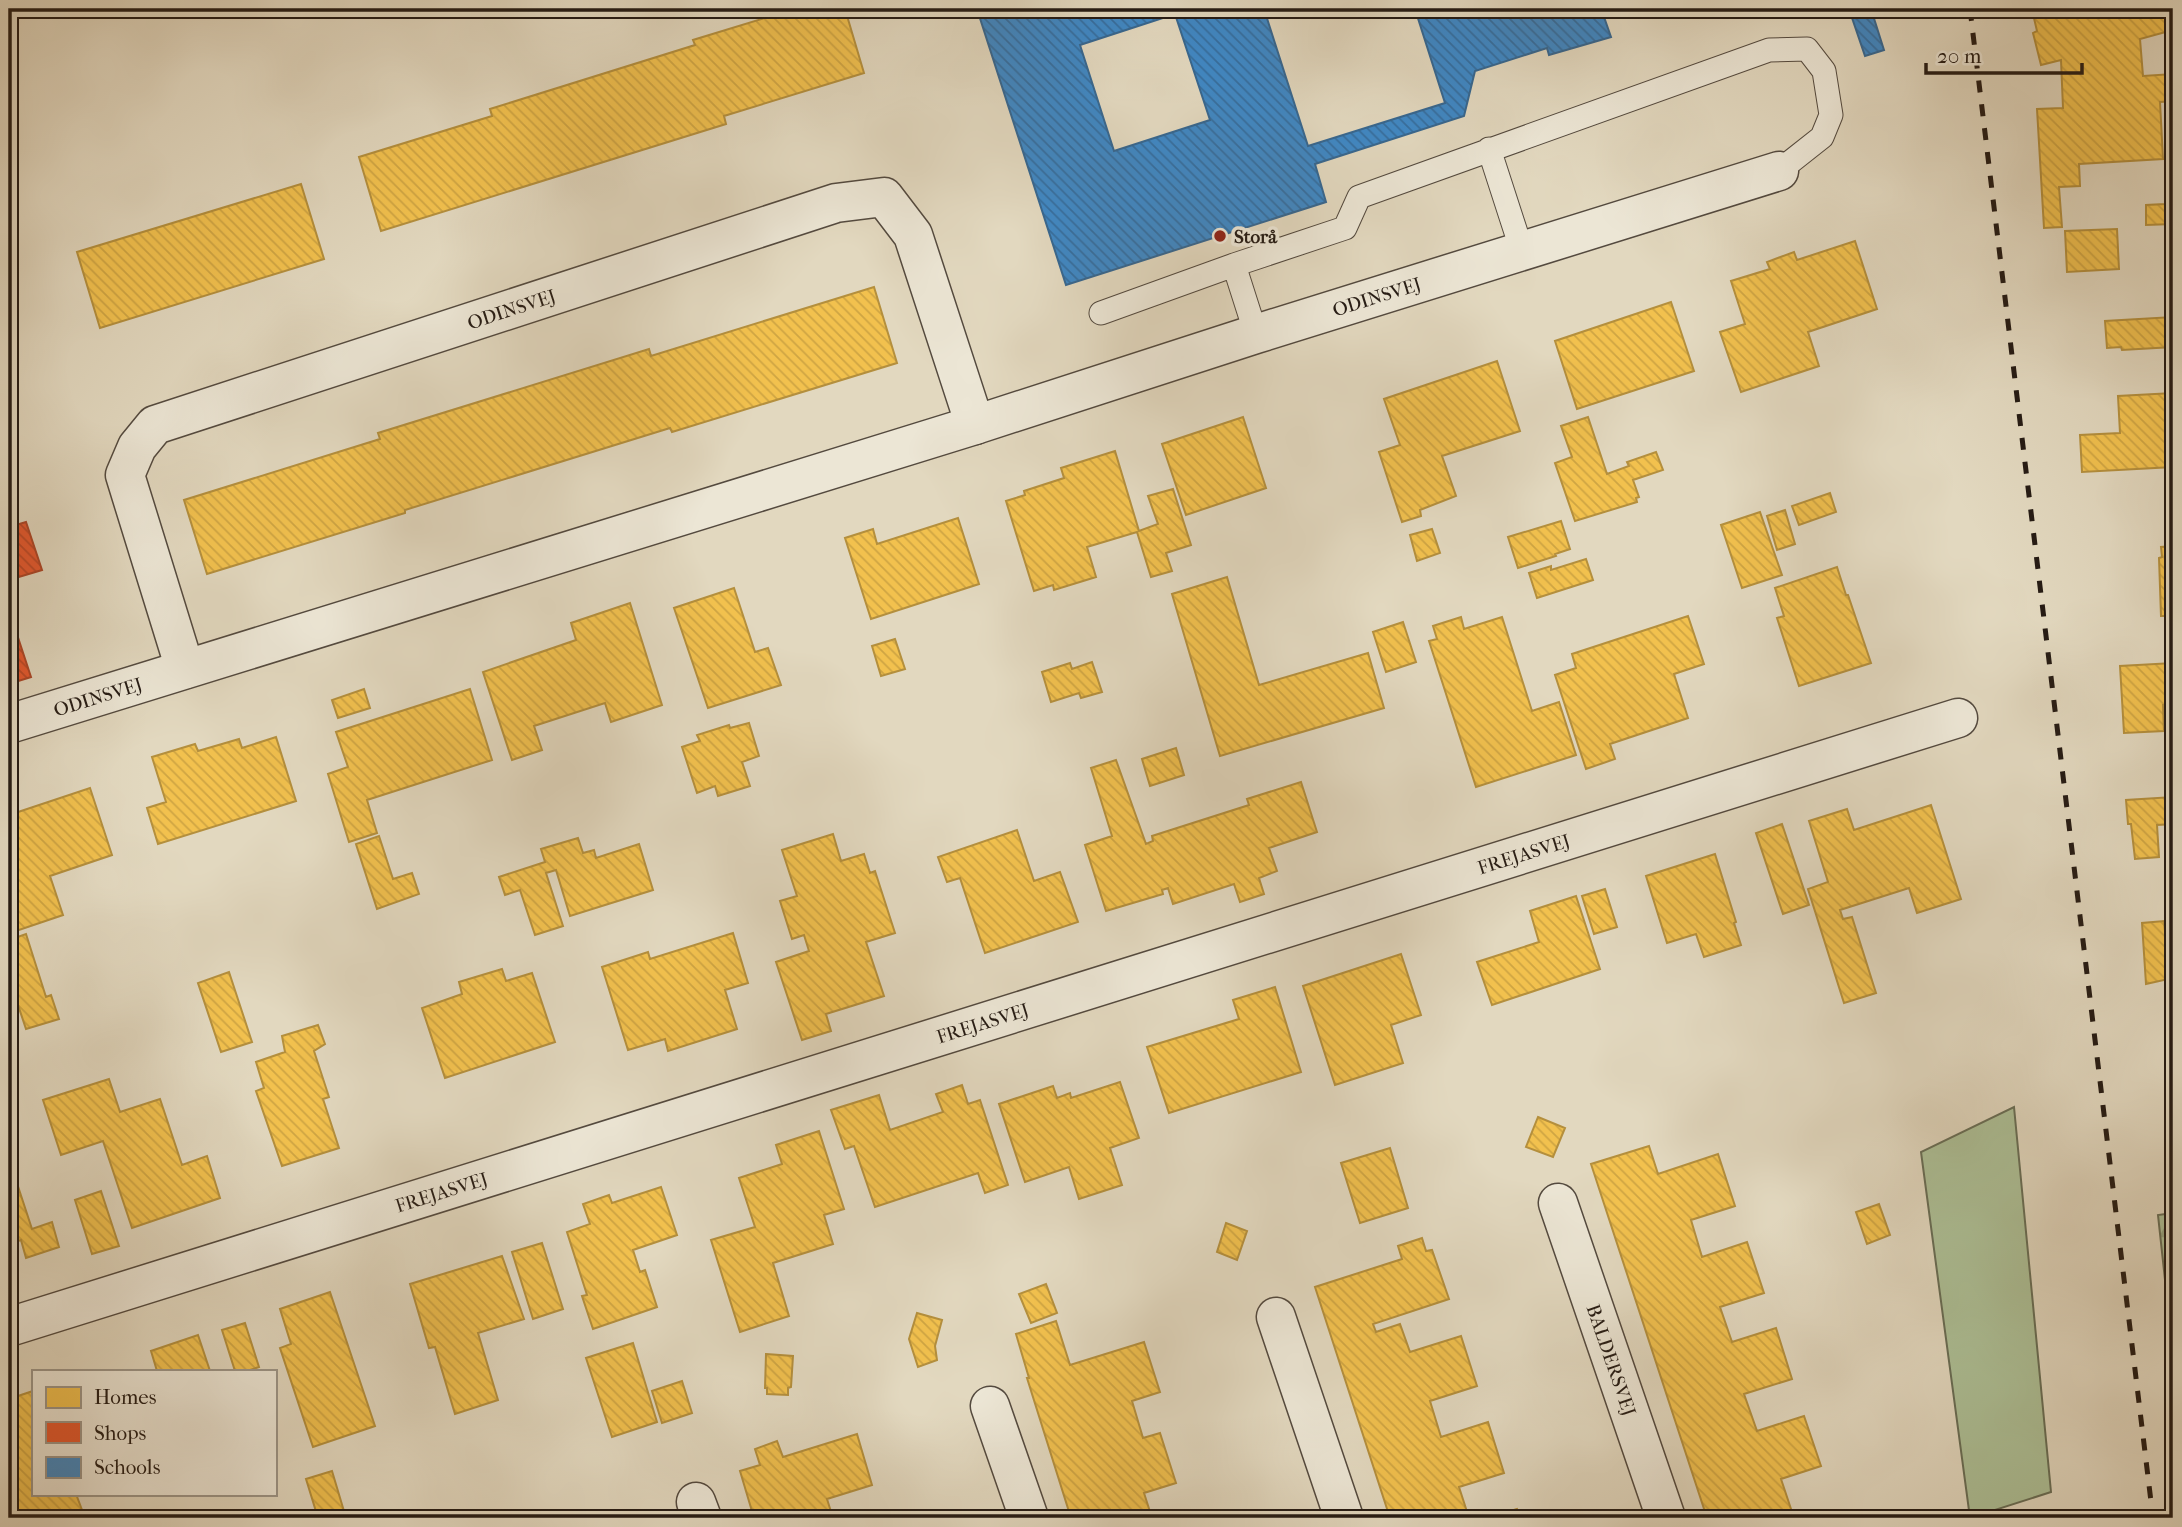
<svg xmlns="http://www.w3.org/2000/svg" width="2182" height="1527" viewBox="0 0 2182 1527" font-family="'IM FELL French Canon',serif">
<defs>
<pattern id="forest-firs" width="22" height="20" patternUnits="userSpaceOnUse" patternTransform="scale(1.75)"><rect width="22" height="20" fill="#adc097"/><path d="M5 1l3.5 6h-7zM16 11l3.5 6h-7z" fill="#95a481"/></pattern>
<pattern id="homes-back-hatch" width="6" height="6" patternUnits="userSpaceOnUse" patternTransform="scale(1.75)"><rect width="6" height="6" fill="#f2c14e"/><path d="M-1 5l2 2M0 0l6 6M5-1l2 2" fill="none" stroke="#cfa543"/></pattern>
<pattern id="shops-back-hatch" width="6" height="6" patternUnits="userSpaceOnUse" patternTransform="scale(1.75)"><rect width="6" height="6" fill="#e4572e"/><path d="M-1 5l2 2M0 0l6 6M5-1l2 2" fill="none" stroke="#b94726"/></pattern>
<pattern id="schools-back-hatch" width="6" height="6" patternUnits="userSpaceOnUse" patternTransform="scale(1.75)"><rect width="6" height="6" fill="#3f88c5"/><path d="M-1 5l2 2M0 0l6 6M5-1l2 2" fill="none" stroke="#356e9f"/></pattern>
</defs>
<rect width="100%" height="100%" fill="#e2d8bf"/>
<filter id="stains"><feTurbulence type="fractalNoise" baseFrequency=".00286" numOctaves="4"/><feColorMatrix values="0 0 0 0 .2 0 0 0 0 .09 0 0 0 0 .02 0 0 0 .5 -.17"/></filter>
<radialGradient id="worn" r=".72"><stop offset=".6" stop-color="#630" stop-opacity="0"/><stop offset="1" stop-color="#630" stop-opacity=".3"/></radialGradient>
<!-- green -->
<path fill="#adc097" stroke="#696e56" stroke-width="2" d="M 2014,1107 L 2051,1492 L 1970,1518 L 1921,1152 Z"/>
<!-- forest -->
<path fill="url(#forest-firs)" stroke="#696e56" stroke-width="2" d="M 2173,1213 L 2173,1354 L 2158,1215 Z"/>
<!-- homes -->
<path fill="url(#homes-back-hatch)" stroke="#b48f3d" stroke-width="2" d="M 794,9 L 845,9 L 864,73 L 724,116 L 726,124 L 381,231 L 359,157 L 492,116 L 490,109 L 695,45 L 693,40 Z
M 2050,9 L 2173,9 L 2173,30 L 2140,39 L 2143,76 L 2173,74 L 2173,101 L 2160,102 L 2163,159 L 2079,164 L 2080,186 L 2059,187 L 2062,227 L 2044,228 L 2037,109 L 2063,108 L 2061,60 L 2041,65 L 2033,33 L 2037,31 L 2033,14 Z
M 301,184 L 324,259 L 100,328 L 77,252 Z
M 2173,193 L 2173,224 L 2146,225 L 2146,205 L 2165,204 L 2165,194 Z
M 2117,229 L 2119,269 L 2067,272 L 2065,231 Z
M 1855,241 L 1877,309 L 1808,332 L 1819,366 L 1741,392 L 1720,332 L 1745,324 L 1731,281 L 1770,269 L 1767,262 L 1794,252 L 1797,260 Z
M 874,287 L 897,363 L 672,432 L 670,428 L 405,510 L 405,513 L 207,574 L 184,500 L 380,439 L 378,433 L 649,349 L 651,356 Z
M 1671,302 L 1694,371 L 1577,409 L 1555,341 Z
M 2173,317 L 2173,347 L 2122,350 L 2121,347 L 2107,348 L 2105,321 Z
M 1497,361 L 1520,431 L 1442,456 L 1456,496 L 1420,510 L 1421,516 L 1402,522 L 1379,452 L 1400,445 L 1384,399 Z
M 2173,393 L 2173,467 L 2082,472 L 2080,435 L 2120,433 L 2118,396 Z
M 1243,417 L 1266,488 L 1186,515 L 1162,444 Z
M 1588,417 L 1607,474 L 1629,466 L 1627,462 L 1656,452 L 1663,470 L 1633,480 L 1639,497 L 1636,498 L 1637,502 L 1575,521 L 1555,463 L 1572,457 L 1561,426 Z
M 1115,451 L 1139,531 L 1158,524 L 1148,496 L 1173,489 L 1191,545 L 1166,553 L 1172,571 L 1151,577 L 1137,532 L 1087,547 L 1096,577 L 1054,590 L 1053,585 L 1034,591 L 1006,501 L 1025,495 L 1024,491 L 1064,478 L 1061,468 Z
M 1830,493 L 1836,512 L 1799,525 L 1792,506 Z
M 1785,510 L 1795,544 L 1777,550 L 1767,516 Z
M 1760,512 L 1782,575 L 1742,588 L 1721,525 Z
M 958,518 L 979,584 L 871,619 L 845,538 L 873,529 L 877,544 Z
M 1561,521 L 1570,549 L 1555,554 L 1556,556 L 1518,568 L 1508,537 Z
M 1432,529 L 1440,553 L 1417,561 L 1410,535 Z
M 2173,546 L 2173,616 L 2161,616 L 2159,558 L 2162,557 L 2161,547 Z
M 1586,559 L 1593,580 L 1537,598 L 1529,573 L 1551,566 L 1551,570 Z
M 1837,567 L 1846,595 L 1848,595 L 1871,663 L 1799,686 L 1777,618 L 1784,616 L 1775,588 Z
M 1227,577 L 1259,685 L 1368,653 L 1384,708 L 1220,756 L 1172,594 Z
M 734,588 L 755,652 L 768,648 L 781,685 L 708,708 L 674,608 Z
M 630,603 L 662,705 L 611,722 L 605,703 L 534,726 L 542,750 L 512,760 L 483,672 L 576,640 L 571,623 Z
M 1688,616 L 1704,664 L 1674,674 L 1688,718 L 1610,744 L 1615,759 L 1586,769 L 1555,675 L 1576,668 L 1572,654 Z
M 1461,617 L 1464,629 L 1502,617 L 1532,711 L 1559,702 L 1576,755 L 1476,787 L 1429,641 L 1437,639 L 1433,626 Z
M 1403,622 L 1416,662 L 1386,672 L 1373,632 Z
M 895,639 L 905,669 L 881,676 L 872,646 Z
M 1092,662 L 1102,692 L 1081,698 L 1079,693 L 1051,702 L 1042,672 L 1070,663 L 1072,669 Z
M 2173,663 L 2173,704 L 2163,705 L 2164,731 L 2124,733 L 2120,666 Z
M 364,689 L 370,708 L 338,718 L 332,700 Z
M 470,689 L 492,760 L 367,800 L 377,833 L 349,842 L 328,774 L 348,767 L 336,732 Z
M 749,723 L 759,756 L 742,762 L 750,786 L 718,796 L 715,786 L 697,793 L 682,747 L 700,741 L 697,735 L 729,725 L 730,728 Z
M 276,737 L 296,801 L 158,844 L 147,808 L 166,802 L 152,757 L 195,744 L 198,751 L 239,739 L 242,748 Z
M 1176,748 L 1184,775 L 1150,786 L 1142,759 Z
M 1116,760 L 1146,844 L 1153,841 L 1152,836 L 1249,805 L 1247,799 L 1301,782 L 1317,832 L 1269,848 L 1277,871 L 1259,878 L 1264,894 L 1240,902 L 1234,884 L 1173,904 L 1168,888 L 1162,890 L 1163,894 L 1106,911 L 1085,845 L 1112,836 L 1091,768 Z
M 90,788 L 112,855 L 50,876 L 63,915 L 16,931 L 9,909 L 9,815 Z
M 2173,797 L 2173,824 L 2157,825 L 2159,857 L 2135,859 L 2131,824 L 2128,824 L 2126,800 Z
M 1931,805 L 1961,899 L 1917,913 L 1909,888 L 1840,910 L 1843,919 L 1852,917 L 1876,993 L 1844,1003 L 1808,889 L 1828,882 L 1809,821 L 1847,809 L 1854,830 Z
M 1782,824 L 1809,905 L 1783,914 L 1756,833 Z
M 1017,830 L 1034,881 L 1060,872 L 1078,922 L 985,953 L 960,878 L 947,882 L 938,857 Z
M 833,834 L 841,861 L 864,854 L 870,873 L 875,871 L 895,933 L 866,942 L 884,996 L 826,1014 L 831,1031 L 802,1040 L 776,962 L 809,951 L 804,935 L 792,939 L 780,901 L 797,896 L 782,850 Z
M 379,836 L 393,879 L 412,873 L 419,894 L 377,909 L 356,844 Z
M 578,838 L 583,853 L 594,850 L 596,858 L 639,844 L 653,890 L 570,916 L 556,870 L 546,873 L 563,926 L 535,935 L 520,890 L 505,895 L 499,877 L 545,862 L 541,849 Z
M 1715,854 L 1736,922 L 1734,923 L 1741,945 L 1704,957 L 1696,934 L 1667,943 L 1646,876 Z
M 1605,889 L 1617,927 L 1594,934 L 1582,896 Z
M 1576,896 L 1600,969 L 1492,1005 L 1477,962 L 1539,942 L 1530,911 Z
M 2164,921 L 2166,942 L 2173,941 L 2173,978 L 2146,984 L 2142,923 Z
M 733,933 L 748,983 L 725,990 L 737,1029 L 668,1051 L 665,1039 L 628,1050 L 602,967 L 648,952 L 650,959 Z
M 26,934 L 46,997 L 51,995 L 59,1019 L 26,1029 L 9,978 L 9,940 Z
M 1401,954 L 1421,1015 L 1391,1025 L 1403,1063 L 1335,1085 L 1303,986 Z
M 502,969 L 506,981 L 532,973 L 555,1042 L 445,1078 L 422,1008 L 462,994 L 459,982 Z
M 229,972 L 252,1042 L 221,1052 L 198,983 Z
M 1275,987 L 1301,1072 L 1169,1113 L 1147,1047 L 1239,1019 L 1233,1000 Z
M 318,1025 L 325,1044 L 314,1051 L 329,1097 L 323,1099 L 339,1148 L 282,1166 L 256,1091 L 264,1088 L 256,1062 L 285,1052 L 282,1036 Z
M 109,1079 L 120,1112 L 160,1099 L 182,1165 L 207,1156 L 220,1198 L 132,1228 L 103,1141 L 61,1155 L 43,1100 Z
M 1120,1082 L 1139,1138 L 1110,1148 L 1122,1185 L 1079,1199 L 1069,1167 L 1025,1182 L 999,1104 L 1053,1086 L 1057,1098 L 1070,1093 L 1071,1098 Z
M 962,1085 L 968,1104 L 980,1100 L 1008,1185 L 985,1193 L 978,1173 L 875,1207 L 854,1146 L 845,1149 L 831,1110 L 879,1095 L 890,1130 L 943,1112 L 936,1094 Z
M 1538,1117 L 1565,1128 L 1553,1157 L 1526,1147 Z
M 819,1131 L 844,1209 L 824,1215 L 833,1244 L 773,1263 L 789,1316 L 740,1332 L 711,1240 L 755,1227 L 739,1178 L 782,1164 L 776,1145 Z
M 1649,1146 L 1658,1174 L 1718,1154 L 1735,1206 L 1691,1220 L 1702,1257 L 1747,1242 L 1764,1293 L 1720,1307 L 1732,1342 L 1776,1328 L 1792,1379 L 1744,1394 L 1757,1431 L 1804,1416 L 1821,1466 L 1781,1479 L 1794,1518 L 1707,1518 L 1591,1164 Z
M 1390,1148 L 1408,1208 L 1360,1223 L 1341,1163 Z
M 12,1168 L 32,1229 L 52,1222 L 59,1247 L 26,1258 L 21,1240 L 9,1244 L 9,1169 Z
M 661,1187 L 677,1235 L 633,1250 L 640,1272 L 645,1270 L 657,1307 L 593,1329 L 582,1296 L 587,1295 L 567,1232 L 590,1224 L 583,1204 L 609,1195 L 612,1203 Z
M 101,1191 L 119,1246 L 92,1254 L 75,1200 Z
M 1879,1204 L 1890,1235 L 1867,1244 L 1856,1212 Z
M 1226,1223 L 1247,1231 L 1237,1260 L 1217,1252 Z
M 1422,1238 L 1426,1251 L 1432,1250 L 1449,1299 L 1373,1324 L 1376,1332 L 1400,1324 L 1410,1352 L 1461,1336 L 1477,1386 L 1430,1401 L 1441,1437 L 1488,1422 L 1504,1473 L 1459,1487 L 1469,1518 L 1390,1518 L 1315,1287 L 1402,1259 L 1398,1246 Z
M 542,1243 L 563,1309 L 533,1319 L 512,1252 Z
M 502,1256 L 524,1319 L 478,1333 L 498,1400 L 455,1414 L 435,1347 L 429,1348 L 410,1284 Z
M 1046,1284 L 1057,1313 L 1031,1323 L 1019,1294 Z
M 330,1292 L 375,1426 L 313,1447 L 280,1348 L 291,1344 L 280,1309 Z
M 917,1313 L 942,1320 L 935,1346 L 937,1360 L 918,1367 L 909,1339 Z
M 1056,1321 L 1070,1365 L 1144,1342 L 1160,1392 L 1132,1401 L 1143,1438 L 1160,1433 L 1176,1483 L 1144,1493 L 1152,1518 L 1071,1518 L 1027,1378 L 1029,1378 L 1016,1334 Z
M 245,1323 L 259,1367 L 247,1371 L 235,1371 L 222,1330 Z
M 198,1335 L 210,1371 L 157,1371 L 151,1351 Z
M 633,1343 L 657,1422 L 612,1437 L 586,1358 Z
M 766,1354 L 793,1356 L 791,1387 L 788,1388 L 788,1395 L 767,1394 L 767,1388 L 765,1388 Z
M 682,1381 L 692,1413 L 662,1423 L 652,1391 Z
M 33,1391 L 33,1494 L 76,1494 L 85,1518 L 9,1518 L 9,1399 Z
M 857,1434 L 872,1485 L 827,1499 L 833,1518 L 754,1518 L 740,1471 L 760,1465 L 755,1449 L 777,1441 L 783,1457 Z
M 332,1471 L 346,1518 L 318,1518 L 306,1479 Z
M 1517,1509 L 1520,1518 L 1487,1518 Z"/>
<!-- shops -->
<path fill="url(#shops-back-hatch)" stroke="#ab4526" stroke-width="2" d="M 26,522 L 42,570 L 9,580 L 9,527 Z
M 9,610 L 31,677 L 9,684 Z"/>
<!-- schools -->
<path fill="url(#schools-back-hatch)" stroke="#376790" stroke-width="2" fill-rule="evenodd" d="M 977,9 L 1264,9 L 1308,146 L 1445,103 L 1416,12 L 1424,9 L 1621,9 L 1603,14 L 1611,37 L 1549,55 L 1547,48 L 1475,71 L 1464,116 L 1315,164 L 1326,202 L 1066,285 ZM 1175,14 L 1210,120 L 1114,151 L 1080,45 Z
M 1849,9 L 1871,9 L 1884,50 L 1865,56 Z"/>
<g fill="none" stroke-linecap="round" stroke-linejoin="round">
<!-- service casing -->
<g stroke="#544a3f" stroke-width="25">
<path id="service" d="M 1489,149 L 1522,251
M 1234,265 L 1256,334
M 1101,313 L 1234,265 L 1345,228 L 1359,197 L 1769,50 L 1807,49 L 1824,71 L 1831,115 L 1822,137 L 1779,171"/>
</g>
<!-- minor casing -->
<g stroke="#544a3f" stroke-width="41">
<g id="minor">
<path id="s1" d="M 185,669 L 125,475 L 137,447 L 155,425 L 836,203 L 884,197 L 913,235 L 975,425"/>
<path id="s2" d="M 9,724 L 975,425 L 1256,334 L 1779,171"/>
<path id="s3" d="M 1558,1203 L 1666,1518"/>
<path d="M 1276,1317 L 1344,1518"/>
<path id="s4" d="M 9,1327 L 1958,718"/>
<path d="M 990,1406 L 1029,1518"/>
<path d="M 696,1502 L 702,1518"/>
</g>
</g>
<!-- service -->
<use href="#service" stroke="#ece6d5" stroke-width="23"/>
<!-- minor -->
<use href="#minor" stroke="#ece6d5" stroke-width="38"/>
<!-- rail -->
<path stroke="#251b14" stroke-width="5" stroke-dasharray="12 12" stroke-linecap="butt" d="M 1970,9 L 2153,1518"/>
</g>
<!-- markers -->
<circle fill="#8f2418" stroke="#ece6d5" stroke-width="2.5" cx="1220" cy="236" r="7"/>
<g text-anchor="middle" stroke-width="7" stroke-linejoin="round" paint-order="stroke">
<!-- poi labels -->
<g font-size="19" font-weight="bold" fill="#251b14" stroke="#ece6d5" text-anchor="start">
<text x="1234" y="243">Storå</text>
</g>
<!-- street labels -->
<g font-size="19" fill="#251b14" stroke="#ece6d5">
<text dy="7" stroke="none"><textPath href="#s2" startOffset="1433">ODINSVEJ</textPath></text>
<text dy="7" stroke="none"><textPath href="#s1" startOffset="637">ODINSVEJ</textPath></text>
<text dy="7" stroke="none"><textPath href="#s2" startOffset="93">ODINSVEJ</textPath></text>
<text dy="7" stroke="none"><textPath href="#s4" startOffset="1587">FREJASVEJ</textPath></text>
<text dy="7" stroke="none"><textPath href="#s4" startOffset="1020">FREJASVEJ</textPath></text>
<text dy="7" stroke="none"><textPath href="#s4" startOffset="453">FREJASVEJ</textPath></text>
<text dy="7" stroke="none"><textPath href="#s3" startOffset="166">BALDERSVEJ</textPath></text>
</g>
</g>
<!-- margin -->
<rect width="2182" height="1527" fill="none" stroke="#e2d8bf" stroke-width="35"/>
<rect x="10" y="10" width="2161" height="1506" fill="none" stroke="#251b14" stroke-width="3.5"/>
<rect x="18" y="18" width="2147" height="1492" fill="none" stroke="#251b14" stroke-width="2"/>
<!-- legend -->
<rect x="32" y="1370" width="245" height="126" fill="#ece6d5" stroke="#9c9588" stroke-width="2"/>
<rect x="46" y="1387" width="35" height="21" fill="#f2c14e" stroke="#9c9588" stroke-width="2"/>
<text x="94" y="1404" font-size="21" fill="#251b14">Homes</text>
<rect x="46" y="1422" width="35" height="21" fill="#e4572e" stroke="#9c9588" stroke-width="2"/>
<text x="94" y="1440" font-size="21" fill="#251b14">Shops</text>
<rect x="46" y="1457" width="35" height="21" fill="#3f88c5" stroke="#9c9588" stroke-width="2"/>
<text x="94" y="1474" font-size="21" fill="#251b14">Schools</text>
<!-- scale -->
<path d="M1926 63v10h156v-10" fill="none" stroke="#251b14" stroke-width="3.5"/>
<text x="1937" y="63" font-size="21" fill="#251b14" stroke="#ece6d5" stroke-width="5" paint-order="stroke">20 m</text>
<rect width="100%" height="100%" filter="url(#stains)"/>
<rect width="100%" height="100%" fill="url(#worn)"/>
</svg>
